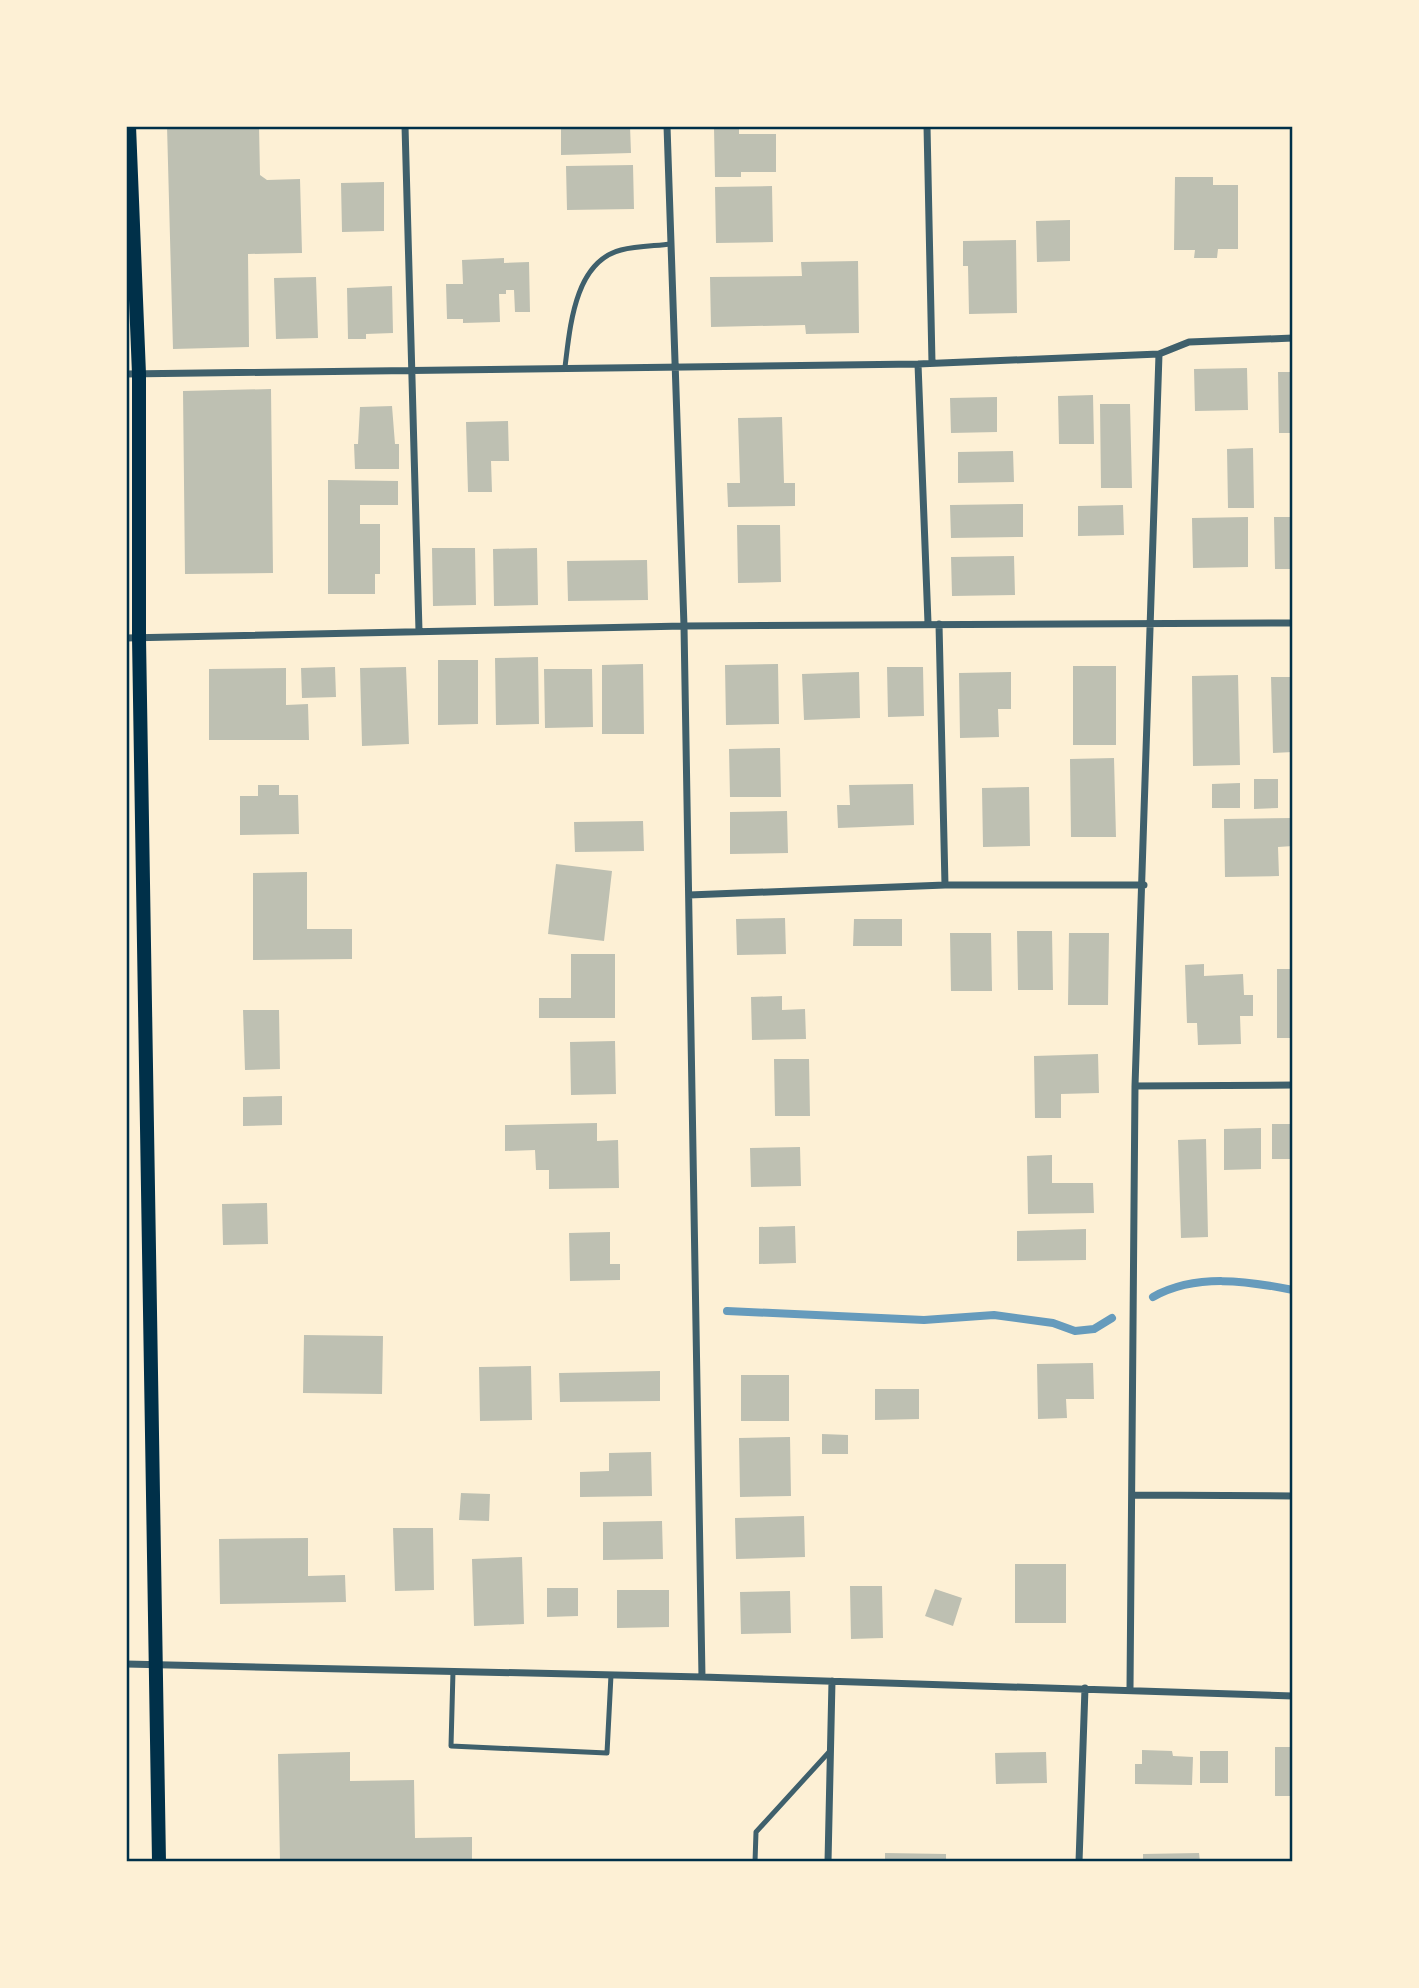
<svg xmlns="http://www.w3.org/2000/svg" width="1419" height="1988" viewBox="0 0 1419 1988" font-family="Arial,sans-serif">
<rect width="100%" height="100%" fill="#fdf0d5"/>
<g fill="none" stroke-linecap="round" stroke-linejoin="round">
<!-- stream -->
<path stroke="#669bbc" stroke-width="8" d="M 1153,1297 C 1196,1273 1248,1281 1293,1290
M 727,1311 L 924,1320 L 994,1315 L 1053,1323 L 1075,1331 L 1094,1329 L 1112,1318"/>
</g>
<!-- building -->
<path fill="#bec0b2" d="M 167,126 L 259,126 L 260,175 L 267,180 L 300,179 L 302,253 L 248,254 L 249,347 L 173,349 Z
M 561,126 L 630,126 L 631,153 L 561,155 Z
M 739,127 L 739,134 L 776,134 L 776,172 L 741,172 L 741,177 L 715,177 L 714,128 Z
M 633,165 L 634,209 L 567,210 L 566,166 Z
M 1175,177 L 1213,177 L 1213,185 L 1238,185 L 1238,249 L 1218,249 L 1217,258 L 1194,258 L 1195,250 L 1174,250 Z
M 384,182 L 384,231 L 342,232 L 341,183 Z
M 772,186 L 773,242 L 716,243 L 715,187 Z
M 1070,220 L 1070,261 L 1037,262 L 1036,221 Z
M 1016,240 L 1017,313 L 969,314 L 968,266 L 963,266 L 963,241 Z
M 504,258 L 504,263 L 529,262 L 530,312 L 515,312 L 514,290 L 506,290 L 506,294 L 499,294 L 500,322 L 463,323 L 463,319 L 447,319 L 446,284 L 463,284 L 462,260 Z
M 858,261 L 859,333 L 806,334 L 805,325 L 711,327 L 710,277 L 802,276 L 801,262 Z
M 316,277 L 318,338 L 276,339 L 274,278 Z
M 392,286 L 393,333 L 366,334 L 366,339 L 348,339 L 347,288 Z
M 1247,368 L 1248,410 L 1195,411 L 1194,369 Z
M 1278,372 L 1293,372 L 1293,433 L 1279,433 Z
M 271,389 L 273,573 L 185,574 L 183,391 Z
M 1093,395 L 1094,444 L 1059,444 L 1058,396 Z
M 997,397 L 997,432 L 951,433 L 950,398 Z
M 1100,404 L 1130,404 L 1132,488 L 1101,488 Z
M 392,406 L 395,444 L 399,444 L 399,469 L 355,469 L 354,444 L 358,444 L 360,407 Z
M 782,417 L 784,483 L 795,483 L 795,506 L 728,507 L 727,483 L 740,483 L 738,418 Z
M 508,421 L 509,461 L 491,461 L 492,492 L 468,492 L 466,422 Z
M 1253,448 L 1254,508 L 1228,508 L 1227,449 Z
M 1013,451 L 1014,482 L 958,483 L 958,452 Z
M 328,480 L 398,481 L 398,505 L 360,505 L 360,524 L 380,524 L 380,574 L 375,574 L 375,594 L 328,594 Z
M 1023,504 L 1023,537 L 951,538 L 950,505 Z
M 1123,505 L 1124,535 L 1078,536 L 1078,506 Z
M 1248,517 L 1248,567 L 1193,568 L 1192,518 Z
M 1274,517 L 1293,517 L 1293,569 L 1275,569 Z
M 737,525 L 780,525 L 781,582 L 738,583 Z
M 432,548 L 475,548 L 476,605 L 433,606 Z
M 537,548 L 538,605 L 494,606 L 493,549 Z
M 1014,556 L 1015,595 L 952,596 L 951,557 Z
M 647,560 L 648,600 L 568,601 L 567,561 Z
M 538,657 L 539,724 L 496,725 L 495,658 Z
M 438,660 L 478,660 L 478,724 L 438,725 Z
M 643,664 L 644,734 L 602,734 L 602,665 Z
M 778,664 L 779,724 L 726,725 L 725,665 Z
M 1073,666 L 1116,666 L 1116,745 L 1073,745 Z
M 335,667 L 336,697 L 302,698 L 301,668 Z
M 406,667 L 409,744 L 362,746 L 360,668 Z
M 887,667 L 923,667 L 924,716 L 888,717 Z
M 286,668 L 286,705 L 308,704 L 309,740 L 209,740 L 209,669 Z
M 544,669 L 592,669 L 593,727 L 545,728 Z
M 859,672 L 860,718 L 804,720 L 802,674 Z
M 1011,672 L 1011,709 L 998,709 L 999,737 L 960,738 L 959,673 Z
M 1238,675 L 1240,765 L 1193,766 L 1192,676 Z
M 1271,677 L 1293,677 L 1293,752 L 1273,753 Z
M 780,748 L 781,797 L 730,797 L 729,749 Z
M 1114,758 L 1116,837 L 1071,837 L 1070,759 Z
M 1254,779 L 1278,779 L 1278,808 L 1254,809 Z
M 1240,783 L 1240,808 L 1212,808 L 1212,784 Z
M 913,784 L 914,825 L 838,828 L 837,805 L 850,805 L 849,785 Z
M 258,785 L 279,785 L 279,795 L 298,795 L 299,834 L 240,835 L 240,796 L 258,796 Z
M 1029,787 L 1030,846 L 983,847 L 982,788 Z
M 787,811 L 788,853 L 730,854 L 730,812 Z
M 1293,818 L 1293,846 L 1278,847 L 1279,876 L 1225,877 L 1224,819 Z
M 643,821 L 644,851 L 575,852 L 574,822 Z
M 556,864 L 612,871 L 604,941 L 548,934 Z
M 307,872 L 307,929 L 352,929 L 352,959 L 253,960 L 253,873 Z
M 785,918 L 786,954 L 737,955 L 736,919 Z
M 854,919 L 902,919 L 902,946 L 853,946 Z
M 1017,931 L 1052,931 L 1053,990 L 1018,990 Z
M 950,933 L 991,933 L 992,991 L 951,991 Z
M 1069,933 L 1109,933 L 1108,1005 L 1068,1005 Z
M 571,954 L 615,954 L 615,1018 L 539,1018 L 539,998 L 571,998 Z
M 1204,964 L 1204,976 L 1243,974 L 1244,995 L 1253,995 L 1253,1016 L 1240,1016 L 1241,1044 L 1198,1045 L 1197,1023 L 1187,1023 L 1185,965 Z
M 1277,969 L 1293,969 L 1293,1038 L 1277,1038 Z
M 782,996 L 782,1010 L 805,1009 L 806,1039 L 752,1040 L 751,997 Z
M 243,1010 L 279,1010 L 280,1069 L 245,1070 Z
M 615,1041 L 616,1094 L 571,1095 L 570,1042 Z
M 1098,1054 L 1099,1093 L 1061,1094 L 1061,1118 L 1035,1118 L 1034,1056 Z
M 774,1059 L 809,1059 L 810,1116 L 775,1116 Z
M 282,1096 L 282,1125 L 243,1126 L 243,1097 Z
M 597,1123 L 597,1141 L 618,1140 L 619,1188 L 549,1189 L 549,1170 L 536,1170 L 535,1150 L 505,1151 L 505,1125 Z
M 1272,1124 L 1293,1124 L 1293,1159 L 1272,1159 Z
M 1261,1128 L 1261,1169 L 1224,1170 L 1224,1129 Z
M 1206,1139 L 1208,1237 L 1181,1238 L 1178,1140 Z
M 800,1147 L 801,1186 L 751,1187 L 750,1148 Z
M 1052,1155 L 1052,1183 L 1093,1183 L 1094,1213 L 1028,1214 L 1027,1156 Z
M 267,1203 L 268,1244 L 223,1245 L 222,1204 Z
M 795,1226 L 796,1263 L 759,1264 L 759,1227 Z
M 1086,1229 L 1086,1260 L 1017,1261 L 1017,1231 Z
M 610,1232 L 610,1264 L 620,1264 L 620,1280 L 570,1281 L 569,1233 Z
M 304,1335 L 383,1336 L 382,1394 L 303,1393 Z
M 1093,1363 L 1094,1399 L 1066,1399 L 1067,1418 L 1038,1419 L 1037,1364 Z
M 531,1366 L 532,1420 L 480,1421 L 479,1367 Z
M 660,1371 L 660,1401 L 560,1402 L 559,1373 Z
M 741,1375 L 789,1375 L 789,1421 L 741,1421 Z
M 875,1389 L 919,1389 L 919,1419 L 875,1420 Z
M 822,1434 L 848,1435 L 848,1454 L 822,1454 Z
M 790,1437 L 791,1496 L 740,1497 L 739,1438 Z
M 651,1452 L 652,1496 L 580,1497 L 580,1472 L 609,1471 L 609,1453 Z
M 461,1493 L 490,1494 L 489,1521 L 459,1520 Z
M 804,1516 L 805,1557 L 736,1559 L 735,1518 Z
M 662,1521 L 663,1559 L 603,1560 L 603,1522 Z
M 393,1528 L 433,1528 L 434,1590 L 395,1591 Z
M 308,1538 L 308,1576 L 345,1575 L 346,1602 L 220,1604 L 219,1539 Z
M 522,1557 L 524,1624 L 474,1626 L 472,1559 Z
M 1015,1564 L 1066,1564 L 1066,1623 L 1015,1623 Z
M 850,1586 L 882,1586 L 883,1638 L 851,1639 Z
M 547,1588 L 578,1588 L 578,1616 L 547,1617 Z
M 935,1589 L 962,1598 L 953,1626 L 925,1616 Z
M 617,1590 L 669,1590 L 669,1627 L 617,1628 Z
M 790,1591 L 791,1633 L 741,1634 L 740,1592 Z
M 1275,1747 L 1293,1747 L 1293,1796 L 1275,1796 Z
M 1142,1750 L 1172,1751 L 1173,1756 L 1193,1757 L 1192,1785 L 1135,1784 L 1135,1764 L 1142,1764 Z
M 1200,1751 L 1228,1751 L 1228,1783 L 1200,1783 Z
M 350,1752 L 350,1781 L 414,1780 L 415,1838 L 472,1837 L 472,1862 L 280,1862 L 278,1754 Z
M 1046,1752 L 1047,1783 L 996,1784 L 995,1753 Z
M 885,1853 L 946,1854 L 946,1862 L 885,1862 Z
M 1199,1853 L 1200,1862 L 1143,1862 L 1143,1854 Z"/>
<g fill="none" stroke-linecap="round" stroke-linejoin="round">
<!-- service -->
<path stroke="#3f606c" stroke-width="5" d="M 565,367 C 570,328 574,262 621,250 C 637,246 655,246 671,244
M 453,1671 L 451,1746 L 607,1753 L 611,1675
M 755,1862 L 756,1832 L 830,1751"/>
<!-- minor -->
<path stroke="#3f606c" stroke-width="7" d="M 405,126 L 419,631
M 667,126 L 684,626 L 702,1677
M 927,126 L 932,363
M 918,364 L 928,623
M 126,374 L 918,364 L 1159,354 L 1189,342 L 1293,338
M 939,624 L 945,885
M 126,638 L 684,626 L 1293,623
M 689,895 L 945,885 L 1144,885
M 1135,1086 L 1293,1085
M 1132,1495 L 1293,1496
M 126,1664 L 702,1677 L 1293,1696
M 1130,1689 L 1135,1086 L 1159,354
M 828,1862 L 832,1681
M 1079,1862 L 1085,1688"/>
<!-- secondary -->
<path stroke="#003049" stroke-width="14" d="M 129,126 L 139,374 L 139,638 L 159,1862"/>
</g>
<!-- border -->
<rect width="1419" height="1988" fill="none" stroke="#fdf0d5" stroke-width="256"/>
<rect x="128" y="128" width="1163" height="1732" fill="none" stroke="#003049" stroke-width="2.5"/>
</svg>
